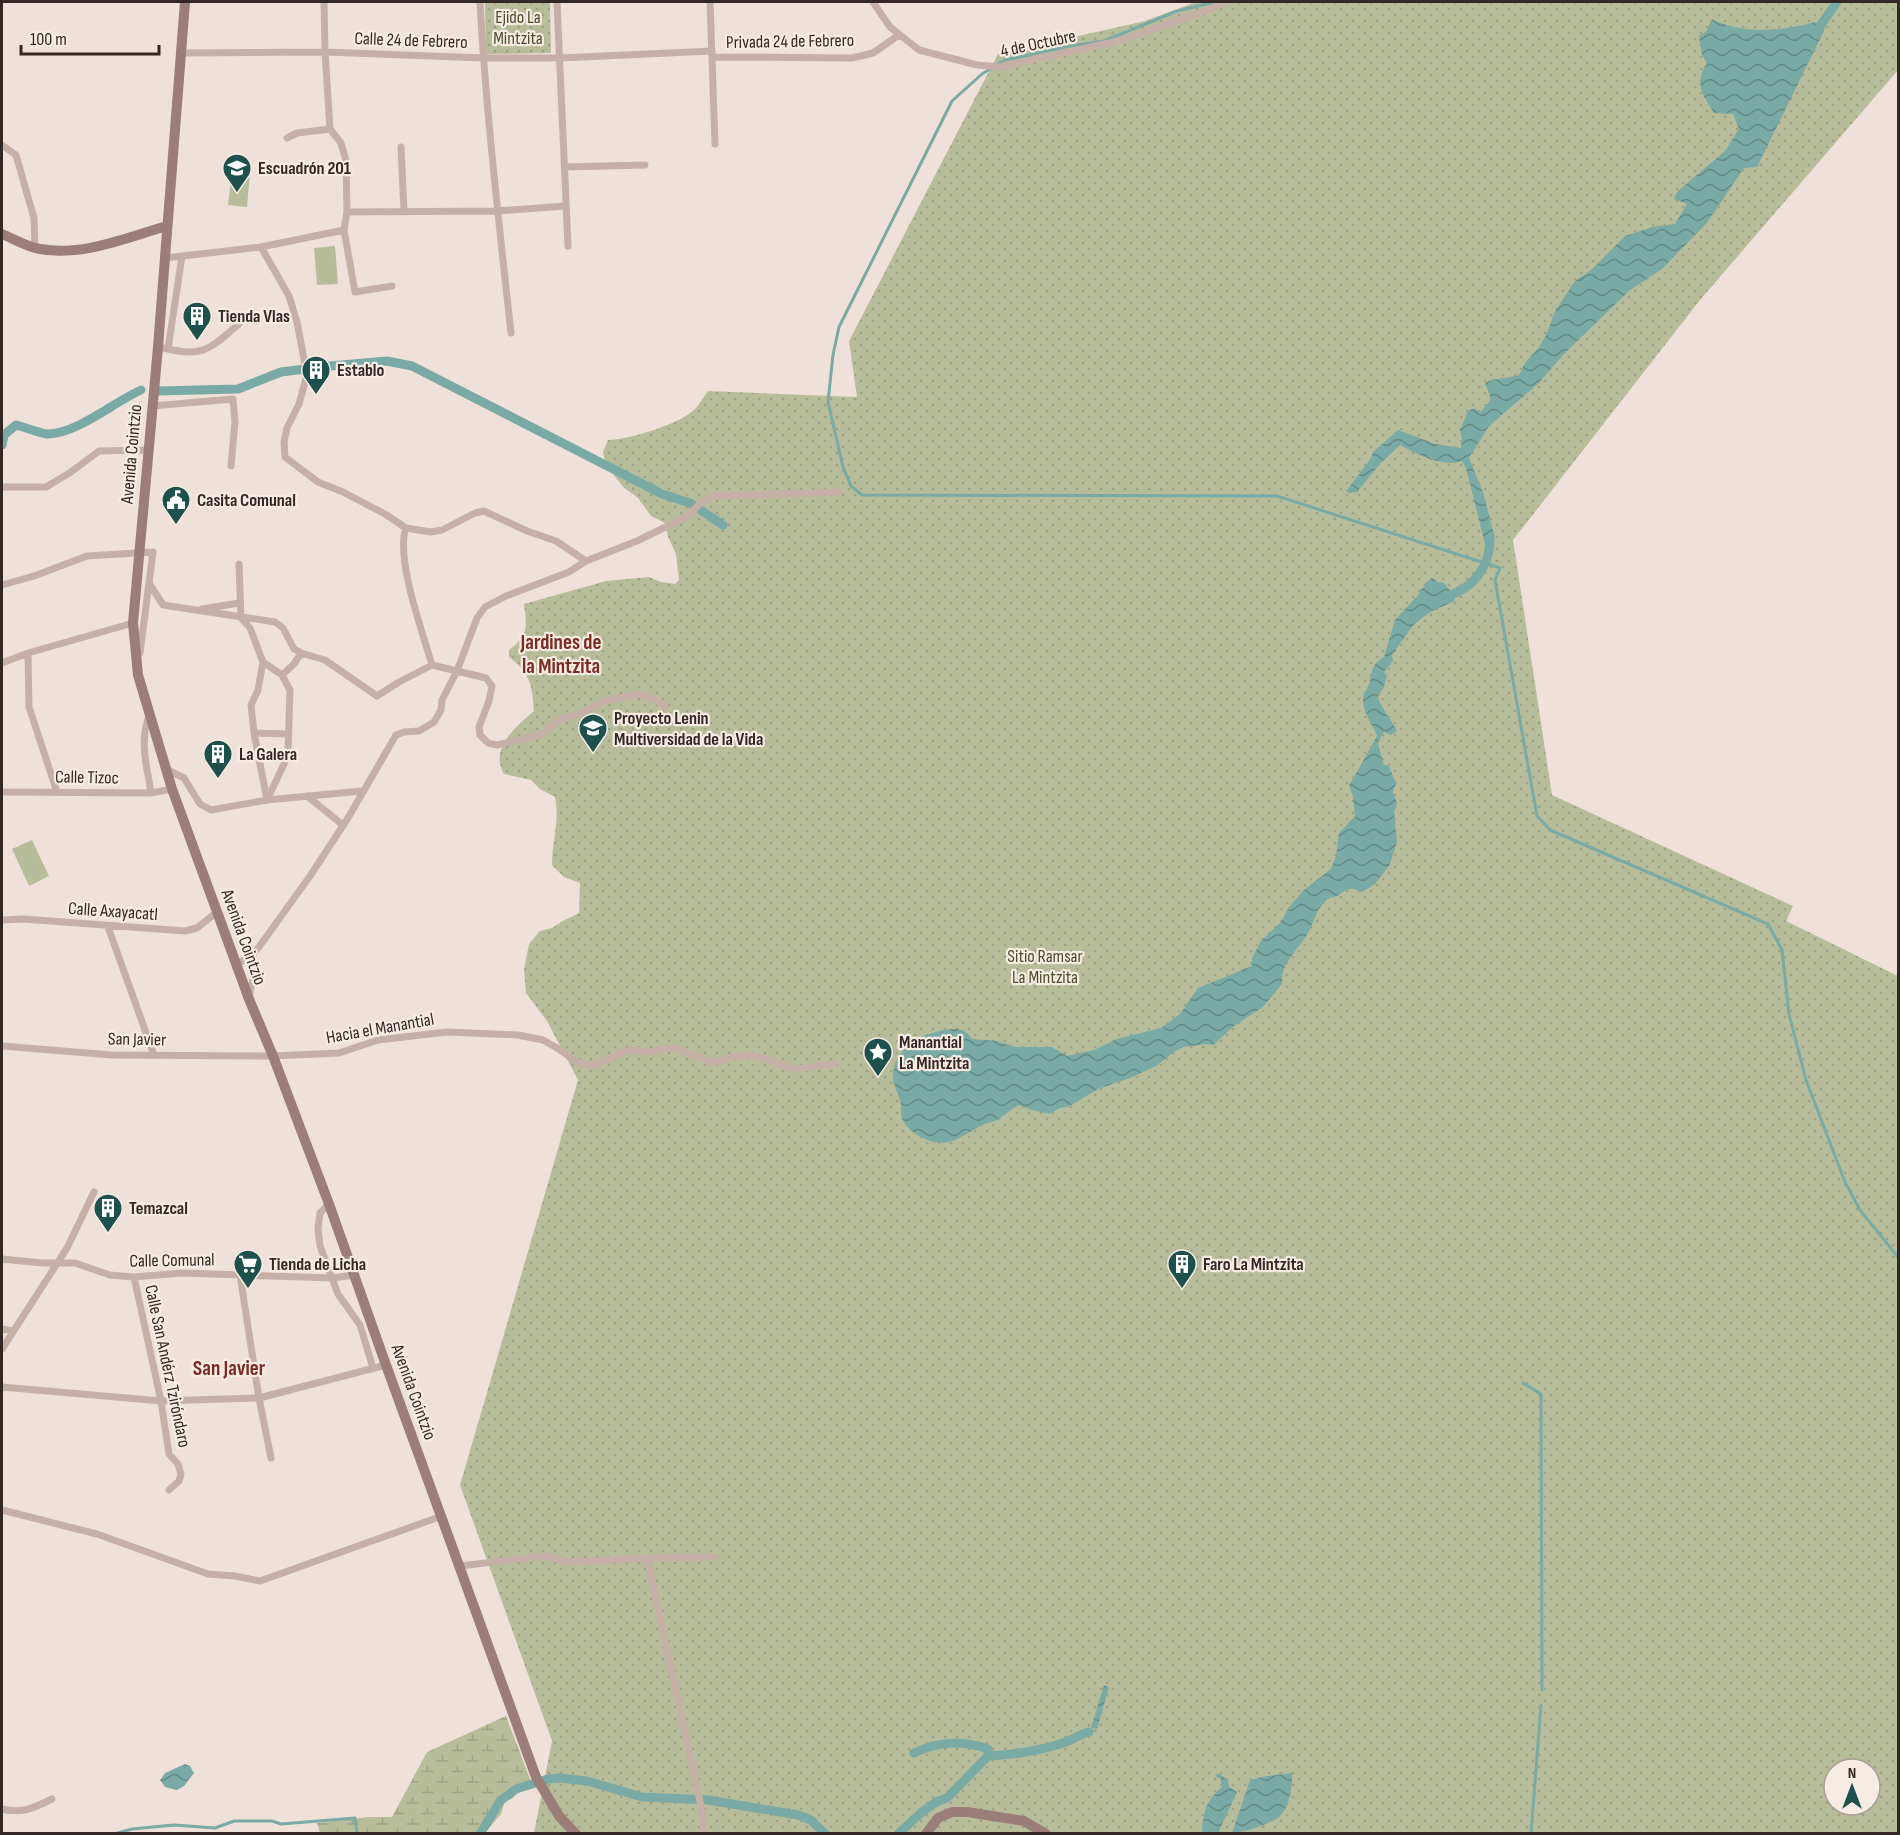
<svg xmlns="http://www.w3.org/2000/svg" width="1900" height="1835" viewBox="0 0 1900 1835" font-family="'Sofia Sans Condensed',sans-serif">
<defs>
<pattern id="wetland-marsh" width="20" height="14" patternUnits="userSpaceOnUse" patternTransform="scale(1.5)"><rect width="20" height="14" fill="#b7bd9a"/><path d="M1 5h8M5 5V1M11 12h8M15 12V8" fill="none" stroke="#9ea285"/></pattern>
<pattern id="park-dots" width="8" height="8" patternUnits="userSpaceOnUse" patternTransform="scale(1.5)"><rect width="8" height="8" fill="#b7bd9a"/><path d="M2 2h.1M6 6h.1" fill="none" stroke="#9ea285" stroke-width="1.8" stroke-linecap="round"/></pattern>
<pattern id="water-waves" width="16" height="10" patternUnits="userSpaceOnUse" patternTransform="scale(1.5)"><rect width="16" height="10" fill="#79aaa5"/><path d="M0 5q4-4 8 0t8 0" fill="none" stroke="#648a86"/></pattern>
</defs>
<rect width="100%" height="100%" fill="#efe1d9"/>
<!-- wetland -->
<path fill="url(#wetland-marsh)" d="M 506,1716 L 533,1787 L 518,1791 L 512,1799 L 505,1801 L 501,1814 L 485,1833 L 320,1833 L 317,1823 L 369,1817 L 392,1817 L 427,1752 Z"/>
<!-- park -->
<path fill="url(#park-dots)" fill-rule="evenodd" d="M 485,2 L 550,2 L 551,53 L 486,54 Z
M 1196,2 L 1898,2 L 1898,70 L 1700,300 L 1513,540 L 1552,795 L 1793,906 L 1786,921 L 1898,976 L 1898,1833 L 534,1833 L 552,1741 L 460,1485 L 578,1080 L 547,1021 L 526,993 L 524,970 L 529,944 L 540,931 L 552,928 L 561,922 L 579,913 L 580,883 L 564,877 L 552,865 C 552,841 560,821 555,797 L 540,789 L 531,780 L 504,774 C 489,748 516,727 534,711 C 532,686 531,673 509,657 L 509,650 C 529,635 527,628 524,604 L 606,581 L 649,577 L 661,582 L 675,584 L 679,580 L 676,554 L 668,537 L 665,523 L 651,516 L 638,498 L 623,487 L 606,465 L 603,452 L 608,440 C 629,440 684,423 697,407 C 701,402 704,396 708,391 L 857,397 L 849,341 L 998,54 L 1145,21 ZM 1834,1769 L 1870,1769 L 1870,1805 L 1834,1805 Z"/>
<!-- pitch -->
<path fill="#b7bd9a" d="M 232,171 L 250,173 L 247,207 L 228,205 Z
M 335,246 L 338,284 L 317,285 L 314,248 Z
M 32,840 L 49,876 L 29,886 L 12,849 Z
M 963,1827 L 1008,1833 L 947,1833 Z"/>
<!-- water -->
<path fill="url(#water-waves)" d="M 1712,19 C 1742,35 1783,31 1815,22 L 1825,29 L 1757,167 L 1744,168 L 1706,224 L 1662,269 L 1630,290 L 1563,355 L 1538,384 L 1489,426 L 1469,458 L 1483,492 L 1495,538 L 1485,544 L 1466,468 L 1462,461 C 1444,468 1416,454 1400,445 L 1379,465 L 1357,492 L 1349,493 L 1346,491 L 1370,460 L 1373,452 L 1398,430 L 1435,444 L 1461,448 L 1462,439 L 1460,430 L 1468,411 L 1474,408 L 1481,412 L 1491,399 L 1485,383 C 1496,377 1507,379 1519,375 L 1525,363 L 1539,347 L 1547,333 L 1555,311 L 1575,281 L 1591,270 L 1625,236 L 1652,227 L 1675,224 L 1687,204 L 1674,199 L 1677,192 L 1725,151 L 1739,129 L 1733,114 L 1714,113 C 1702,94 1694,84 1707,63 L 1702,55 L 1699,36 L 1706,32 Z
M 1433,578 L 1437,582 L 1444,583 L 1453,594 L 1455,601 L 1432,611 L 1415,623 L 1392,655 L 1393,661 L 1384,672 L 1387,676 L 1384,686 L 1378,697 C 1382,710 1391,719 1397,731 L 1391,735 L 1384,732 L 1378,743 L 1384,765 L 1389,766 L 1396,784 L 1393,792 L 1397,803 L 1394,812 L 1397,842 L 1389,866 L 1375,884 L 1362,892 C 1350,886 1347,889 1337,896 C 1334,897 1331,897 1328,899 C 1317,906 1313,925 1307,935 C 1297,950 1280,965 1282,984 L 1263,1007 L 1234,1026 L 1213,1045 L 1206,1044 L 1184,1047 L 1175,1051 L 1156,1066 L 1130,1078 L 1098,1089 L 1068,1107 L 1059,1108 L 1050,1114 L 1032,1110 L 1019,1105 C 1011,1109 1005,1115 997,1120 C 991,1123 985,1123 980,1126 C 968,1133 956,1142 942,1143 C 929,1143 906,1132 902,1118 C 900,1112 902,1106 900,1100 C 898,1093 894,1086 893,1078 C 893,1048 918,1035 945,1030 C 957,1028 965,1028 972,1039 L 997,1041 L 1016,1047 L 1052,1047 L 1067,1056 L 1094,1050 L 1117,1039 L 1161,1028 L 1180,1014 L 1198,988 L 1252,966 L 1252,958 L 1261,941 L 1281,922 L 1289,907 L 1304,890 L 1331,869 L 1336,856 L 1339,833 L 1355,816 L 1353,796 L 1349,786 L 1377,736 C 1373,725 1362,711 1363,699 C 1363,693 1369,687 1370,681 C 1372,670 1373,663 1384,657 L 1395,620 L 1419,594 L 1421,589 L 1425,586 L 1425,583 Z
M 1104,1685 L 1109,1687 L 1097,1729 L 1091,1728 Z
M 185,1764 L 190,1766 L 194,1773 L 184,1786 L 177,1790 L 165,1787 L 160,1780 L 165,1773 Z
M 1218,1773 L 1228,1780 L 1229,1787 L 1237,1792 L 1218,1833 L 1202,1833 C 1203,1813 1206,1800 1222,1787 L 1221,1779 L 1215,1776 Z
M 1292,1773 C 1293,1785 1289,1810 1278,1818 C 1267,1825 1245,1832 1232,1833 L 1250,1780 L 1267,1776 Z"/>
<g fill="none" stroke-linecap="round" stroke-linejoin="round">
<!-- stream -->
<path stroke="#79aaa5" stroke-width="3" d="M 1215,2 L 1177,11 L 1104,41 L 1065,47 L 1005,60 L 982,74 L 952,101 L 839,327 L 833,355 L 828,402 L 843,467 L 851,486 L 862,495 L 1277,496 L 1500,568 L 1495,580 L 1537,816 L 1550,830 L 1768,924 L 1782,950 L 1789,1014 L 1806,1080 L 1845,1182 L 1860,1210 L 1898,1257
M 1523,1383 L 1541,1394 L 1542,1690
M 114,1834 L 132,1829 L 174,1825 L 215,1828 L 234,1821 L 272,1821 L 281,1824 L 355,1818 L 357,1834
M 1531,1834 L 1541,1705"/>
<!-- canal -->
<path stroke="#79aaa5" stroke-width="9" d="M 1820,26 L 1837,2
M 157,391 L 238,389 L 281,372 L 330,366 L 387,361 L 412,366 L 662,494 L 690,503 L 723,525
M 2,445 L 4,435 L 16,425 C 24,427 43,434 48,434 C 78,433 114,402 141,390
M 1453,594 C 1476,585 1489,565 1490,541
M 988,1756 C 1014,1755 1038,1751 1063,1743 C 1072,1740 1080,1734 1089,1732
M 480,1834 L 500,1801 L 516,1789 L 548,1779 L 560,1778 L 587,1781 L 642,1797 L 708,1800 L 798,1815 L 811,1820 L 825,1834
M 898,1834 L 922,1812 L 936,1802 L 947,1798 L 988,1756 L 988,1749 C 962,1740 939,1741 914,1753"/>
<!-- minor -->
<path stroke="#c6afa6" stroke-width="7" d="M 324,2 L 325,52 L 330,129 L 341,143 L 346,161 L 347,212 L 344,230 L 355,292 L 392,286
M 480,2 C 486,112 499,223 511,333
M 557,2 L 568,246
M 710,2 L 715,144
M 873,2 L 890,27 L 919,50 L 977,65 L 999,67 L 1118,41 L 1211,9 L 1225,2
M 180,53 L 325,52 L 483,58 L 560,58 L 712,51
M 712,57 L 852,58 L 873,53 L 899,35
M 287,138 L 297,133 L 330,129
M 2,145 L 16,155 L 34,218 L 35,248
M 401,147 L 404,211
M 565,167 L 645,165
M 347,212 L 497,211 L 566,206
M 261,247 L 289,296 L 297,322 L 307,375 L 299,404 L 287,428 L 284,442 L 285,457 L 318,482 L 343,492 L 385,514 L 406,528 L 431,532 L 442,530 L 475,513 L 484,511 L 527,531 L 556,541 L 586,561
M 165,258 L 261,247 L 344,230
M 158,347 L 168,349 L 182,256
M 168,349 C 206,358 212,346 239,324
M 152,406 L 233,399 L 235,422 L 231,466
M 2,487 L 46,487 L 71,472 L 99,451 L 148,450
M 406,528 C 395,558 423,633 432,665
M 239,564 L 241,618 L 250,628 L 263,662 L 282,675 L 290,690 L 288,752 L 284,764 L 267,800
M 149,583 L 163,605 L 275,622 L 283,628 L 294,649 L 301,653 L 325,660 L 377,696 L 399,682 L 432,665 L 486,678 L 492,686 L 489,701 L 479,727 L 480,735 L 488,743 L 497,745 L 540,735 L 561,719 L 581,713 L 604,701 L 639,694 L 652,698 L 665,706
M 2,585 L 34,576 L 87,556 L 153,552 L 140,653
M 202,609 L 239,603
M 28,653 L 29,707 L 57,792
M 263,662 L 258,690 L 251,705 L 254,733 L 267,800
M 2,663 L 28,653 L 133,623
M 282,675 L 294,664 L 301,653
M 149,716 C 139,742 147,766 151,793
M 254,733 L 288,734
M 166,769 L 184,778 L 200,804 L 211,810 L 267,800 L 362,791
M 2,792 L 151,793 L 172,789
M 307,796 L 343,825
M 2,920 L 23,919 L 185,931 L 197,928 L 217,912
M 108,927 L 154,1055
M 236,965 L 253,954 L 259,947 L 310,876 L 348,818 L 396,735 L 404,732 L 419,731 L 434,722 L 441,710 L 442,700 L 457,671 L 477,618 L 485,607 L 506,596 L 569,572 L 586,561 L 637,541 L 686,517 L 703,501 L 714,496 L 839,492
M 249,996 L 255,971 L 253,954
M 2,1046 L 112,1055 L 273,1056 L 339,1053 L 378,1040 L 447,1032 L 518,1035 L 543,1040 L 557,1048 L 577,1062 L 587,1065 L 598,1064 L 622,1052 L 633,1050 L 651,1052 L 667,1048 L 678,1049 L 713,1063 L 735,1056 L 757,1056 L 795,1069 L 834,1064
M 329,1204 L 320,1213 L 318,1229 L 320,1246 L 338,1294 L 360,1325 L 373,1368
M 2,1259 L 43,1263 L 75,1263 L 110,1275 L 134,1277 L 182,1273 L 332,1278 L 355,1275
M 240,1275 L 259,1398 L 271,1458
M 134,1277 L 161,1401 L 169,1454 L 178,1464 L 181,1474 L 179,1481 L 169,1490
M 2,1329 L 13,1331
M 2,1349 L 67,1248 L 94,1192
M 2,1387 L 161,1401 L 259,1398 L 386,1365
M 2,1510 L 97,1534 L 208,1574 L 235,1576 L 260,1581 L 442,1516
M 647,1558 L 701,1806 L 704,1834
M 460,1566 L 543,1556 L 570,1562 L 647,1558 L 714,1557
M 2,1809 C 22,1814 34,1808 52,1799"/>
<!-- secondary -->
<path stroke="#9a7e77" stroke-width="10" d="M 185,2 L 158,347 L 133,623 L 138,675 L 172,789 L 249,999 L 273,1056 L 329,1204 L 386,1365 L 536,1777 L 559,1816 L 576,1834
M 2,234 C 14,239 27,247 40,249 C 82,257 128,237 167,226
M 926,1834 L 938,1818 L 952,1812 L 967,1812 L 1024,1821 L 1046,1834"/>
</g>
<!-- icons -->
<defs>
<g id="school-pin" transform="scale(1.5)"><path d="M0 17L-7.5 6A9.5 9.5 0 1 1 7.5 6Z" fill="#1e514d" stroke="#f7ece4"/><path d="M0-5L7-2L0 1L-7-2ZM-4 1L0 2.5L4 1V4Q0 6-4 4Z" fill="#fff"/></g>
<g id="building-pin" transform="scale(1.5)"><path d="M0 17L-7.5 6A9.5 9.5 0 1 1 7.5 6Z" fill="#1e514d" stroke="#f7ece4"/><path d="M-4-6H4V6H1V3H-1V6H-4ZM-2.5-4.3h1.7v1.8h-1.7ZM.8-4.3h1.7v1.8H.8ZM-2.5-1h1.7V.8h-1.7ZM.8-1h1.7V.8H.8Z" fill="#fff"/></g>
<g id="civic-pin" transform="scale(1.5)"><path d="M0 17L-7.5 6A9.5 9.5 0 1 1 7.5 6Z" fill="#1e514d" stroke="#f7ece4"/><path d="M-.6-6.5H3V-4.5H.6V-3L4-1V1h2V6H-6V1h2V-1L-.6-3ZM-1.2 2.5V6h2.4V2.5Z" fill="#fff"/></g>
<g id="university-pin" transform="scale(1.5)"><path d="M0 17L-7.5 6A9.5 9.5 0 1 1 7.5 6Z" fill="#1e514d" stroke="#f7ece4"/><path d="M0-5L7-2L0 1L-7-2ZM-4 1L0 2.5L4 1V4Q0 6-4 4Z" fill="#fff"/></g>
<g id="sight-pin" transform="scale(1.5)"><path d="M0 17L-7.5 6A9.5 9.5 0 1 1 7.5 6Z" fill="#1e514d" stroke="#f7ece4"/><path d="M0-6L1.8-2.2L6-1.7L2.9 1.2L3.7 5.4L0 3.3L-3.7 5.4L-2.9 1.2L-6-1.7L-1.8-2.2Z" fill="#fff"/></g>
<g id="supermarket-pin" transform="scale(1.5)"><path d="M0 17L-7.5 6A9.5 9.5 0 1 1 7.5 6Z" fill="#1e514d" stroke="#f7ece4"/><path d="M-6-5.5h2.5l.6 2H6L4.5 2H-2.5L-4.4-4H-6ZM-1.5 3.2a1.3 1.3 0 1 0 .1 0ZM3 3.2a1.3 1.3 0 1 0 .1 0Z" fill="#fff"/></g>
</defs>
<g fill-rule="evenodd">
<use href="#school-pin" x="237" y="168"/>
<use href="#building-pin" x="197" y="316"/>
<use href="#building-pin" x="316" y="370"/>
<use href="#civic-pin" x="176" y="500"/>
<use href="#university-pin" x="593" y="728"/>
<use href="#building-pin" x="218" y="754"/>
<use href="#sight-pin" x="878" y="1052"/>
<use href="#building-pin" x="108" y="1208"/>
<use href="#supermarket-pin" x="248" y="1264"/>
<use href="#building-pin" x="1182" y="1264"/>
</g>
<g text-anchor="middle" stroke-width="4.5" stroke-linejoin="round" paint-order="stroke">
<!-- park labels -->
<g font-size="18" fill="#484f2b" stroke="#f7ece4">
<text x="518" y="23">Ejido La<tspan x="518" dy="21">Mintzita</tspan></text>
<text x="1045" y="962">Sitio Ramsar<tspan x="1045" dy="21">La Mintzita</tspan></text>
</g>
<!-- street labels -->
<g font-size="18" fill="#332826" stroke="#f7ece4">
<text transform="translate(411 40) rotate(2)" y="6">Calle 24 de Febrero</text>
<text transform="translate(790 41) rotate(-1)" y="6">Privada 24 de Febrero</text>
<text transform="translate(1038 43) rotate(-12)" y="6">4 de Octubre</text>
<text transform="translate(131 454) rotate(-85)" y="6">Avenida Cointzio</text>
<text transform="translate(87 777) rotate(1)" y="6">Calle Tizoc</text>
<text transform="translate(113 911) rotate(4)" y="6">Calle Axayacatl</text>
<text transform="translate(244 937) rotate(70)" y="6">Avenida Cointzio</text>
<text transform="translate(380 1028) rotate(-10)" y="6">Hacia el Manantial</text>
<text transform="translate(137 1039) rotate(1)" y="6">San Javier</text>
<text transform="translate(172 1260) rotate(-1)" y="6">Calle Comunal</text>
<text transform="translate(168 1366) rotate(78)" y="6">Calle San Andérz Tziróndaro</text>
<text transform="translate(414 1392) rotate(70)" y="6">Avenida Cointzio</text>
</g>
<!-- poi labels -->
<g font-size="18" font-weight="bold" fill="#332826" stroke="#f7ece4" text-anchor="start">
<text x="258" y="174">Escuadrón 201</text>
<text x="218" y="322">Tienda Vlas</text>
<text x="337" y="376">Establo</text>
<text x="197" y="506">Casita Comunal</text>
<text x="614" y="724">Proyecto Lenin<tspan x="614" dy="21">Multiversidad de la Vida</tspan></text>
<text x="239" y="760">La Galera</text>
<text x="899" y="1048">Manantial<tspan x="899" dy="21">La Mintzita</tspan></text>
<text x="129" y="1214">Temazcal</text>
<text x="269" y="1270">Tienda de Licha</text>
<text x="1203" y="1270">Faro La Mintzita</text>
</g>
<!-- quarter labels -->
<g font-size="21" font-weight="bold" fill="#7c2b24" stroke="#f7ece4">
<text x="561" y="649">Jardines de<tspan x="561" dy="24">la Mintzita</tspan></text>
<text x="229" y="1375">San Javier</text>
</g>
</g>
<!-- border -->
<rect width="1900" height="1835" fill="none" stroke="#332826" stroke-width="6"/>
<!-- north arrow -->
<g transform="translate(1852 1787)"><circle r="28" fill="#f7ece4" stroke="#a99e98" stroke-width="1.5"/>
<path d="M0-4.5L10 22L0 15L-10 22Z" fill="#1e514d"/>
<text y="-9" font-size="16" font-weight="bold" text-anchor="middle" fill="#332826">N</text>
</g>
<!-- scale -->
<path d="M21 45v9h138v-9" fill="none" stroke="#332826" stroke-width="3"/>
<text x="30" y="45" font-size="18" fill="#332826" stroke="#f7ece4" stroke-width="4.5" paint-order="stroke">100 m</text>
</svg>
